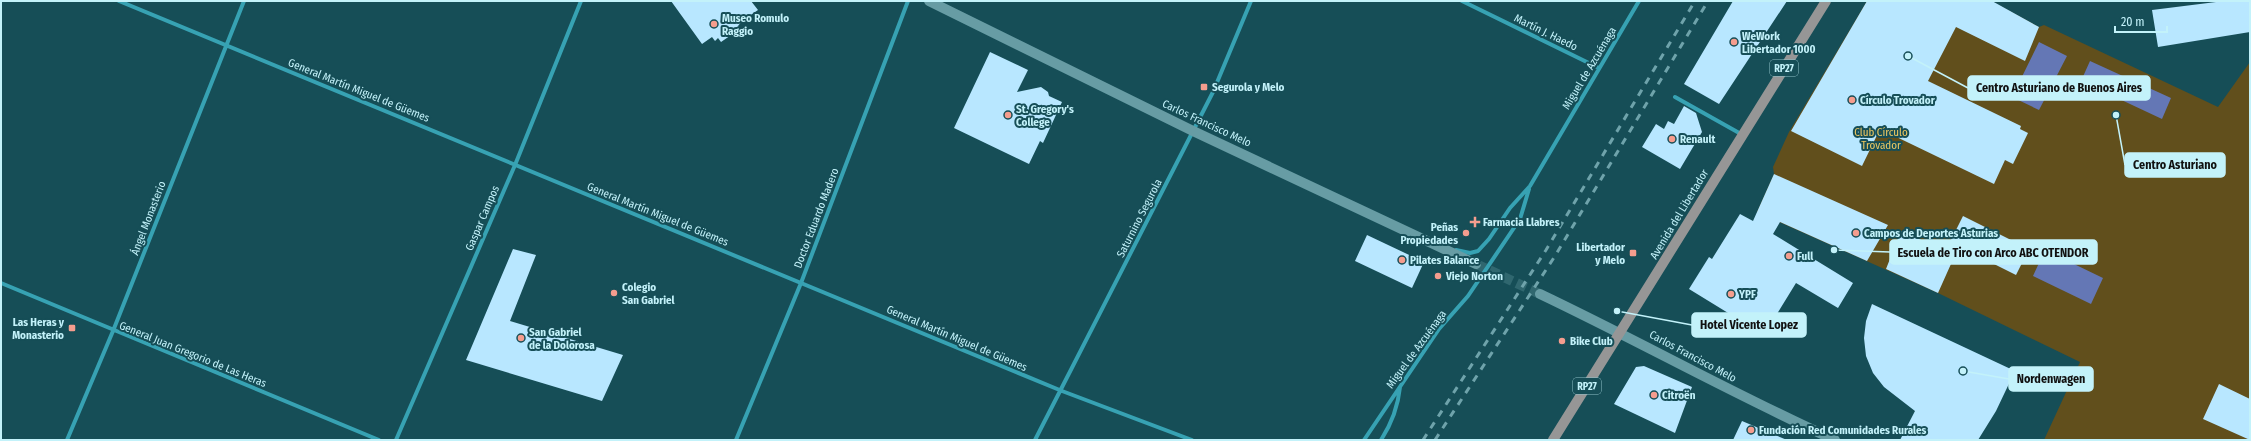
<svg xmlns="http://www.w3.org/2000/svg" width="2251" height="441" viewBox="0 0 2251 441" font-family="'Fira Sans Condensed',sans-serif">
<rect width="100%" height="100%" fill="#164e57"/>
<!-- green -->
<path fill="#614f1c" d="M 1867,1 L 1991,1 L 2039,27 L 2044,25 L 2218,107 L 2250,62 L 2250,440 L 2044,440 L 2080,362 L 1938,293 L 1757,212 L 1774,174 L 1773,167 L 1789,132 Z"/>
<!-- water -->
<path fill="#6477b5" d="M 2039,42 L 2067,56 L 2039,110 L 2012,97 Z
M 2090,61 L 2171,98 L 2162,119 L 2081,81 Z
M 2045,250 L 2103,278 L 2091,304 L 2033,276 Z"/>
<!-- building -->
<path fill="#b8e7ff" d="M 671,1 L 751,1 L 758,10 L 742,21 L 738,26 L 740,29 L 721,42 L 718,38 L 715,41 L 712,37 L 702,44 Z
M 1733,1 L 1787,1 L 1719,104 L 1684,84 Z
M 1867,1 L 1992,1 L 2039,27 L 2025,61 L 1956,27 L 1928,81 L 2021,126 L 2020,129 L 2028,133 L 2013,164 L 2005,160 L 1994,184 L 1880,129 L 1862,166 L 1791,131 Z
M 2224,1 L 2250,1 L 2250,32 L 2158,47 L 2152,10 Z
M 990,52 L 1028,70 L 1017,92 L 1041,87 L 1048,92 L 1049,96 L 1062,102 L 1043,143 L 1040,141 L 1029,164 L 954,128 Z
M 1684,106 L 1696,113 L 1702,132 L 1680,169 L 1642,147 L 1656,124 L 1664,129 L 1668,121 L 1674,124 Z
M 1774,174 L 1888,225 L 1867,261 L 1780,222 L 1773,234 L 1853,283 L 1838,308 L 1796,283 L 1764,335 L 1689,289 L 1709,257 L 1712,259 L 1740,214 L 1753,221 Z
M 1963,216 L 2029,249 L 2016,275 L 1950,242 Z
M 1901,231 L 1955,255 L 1938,293 L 1886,269 Z
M 1367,235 L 1424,262 L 1412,288 L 1355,261 Z
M 513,249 L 536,255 L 510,321 L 623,355 L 602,401 L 466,360 Z
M 1872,304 L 2015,371 L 1996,411 L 1978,440 L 1900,440 L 1915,411 L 1884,387 L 1873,373 L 1866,356 L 1864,338 L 1866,321 Z
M 1644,366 L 1692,387 L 1675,433 L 1614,404 L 1636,367 Z
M 2219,384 L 2250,399 L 2250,440 L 2203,419 Z
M 1742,421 L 1787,440 L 1733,440 Z"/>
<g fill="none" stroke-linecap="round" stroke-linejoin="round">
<!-- secondary-tunnel -->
<path stroke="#30676f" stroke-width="10" stroke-dasharray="10 5" stroke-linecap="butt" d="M 1476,264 L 1540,294"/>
<!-- street -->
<path stroke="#37a2b3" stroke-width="4" d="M 119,1 L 1062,391 L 1192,440
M 1462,1 L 1599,68
M 1675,97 L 1741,134
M 1456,250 L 1470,253 L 1478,251 L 1489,239 L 1510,208 L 1530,186 L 1639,1
M 1,283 L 379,440
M 67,440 L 113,331 L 244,1
M 396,440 L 515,165 L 581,1
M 736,440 L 801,283 L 908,1
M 1035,440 L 1213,92 L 1251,1
M 1364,440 L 1439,329 L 1468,296 L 1520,219 L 1529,189
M 1381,440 C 1392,423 1398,407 1400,387"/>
<!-- secondary -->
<path stroke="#679ca4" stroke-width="10" d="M 929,1 L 1193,131 L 1476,264
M 1540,294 C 1639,341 1735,395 1835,440"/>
<!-- primary -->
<path stroke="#969696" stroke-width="10" d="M 1553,440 L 1826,1"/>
<!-- rail -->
<path stroke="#6fa3ab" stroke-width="3" stroke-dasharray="7 7" stroke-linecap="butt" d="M 1423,440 L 1546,250 L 1695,1
M 1435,440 L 1555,256 L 1708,1"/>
</g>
<!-- markers -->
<g fill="#f59d8e" stroke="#164e57" stroke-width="1.5">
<circle cx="714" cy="24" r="4"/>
<circle cx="1734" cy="42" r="4"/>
<rect x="1200" y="83" width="8" height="8" rx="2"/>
<circle cx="1852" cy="100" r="4"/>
<circle cx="1008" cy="115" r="4"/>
<circle cx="1672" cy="139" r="4"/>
<path d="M1473 216h4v4h4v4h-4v4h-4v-4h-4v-4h4z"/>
<circle cx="1466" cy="233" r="4"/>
<circle cx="1856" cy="233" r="4"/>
<rect x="1629" y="249" width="8" height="8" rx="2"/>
<circle cx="1789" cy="256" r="4"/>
<circle cx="1402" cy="260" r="4"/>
<circle cx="1438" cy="276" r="4"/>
<circle cx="614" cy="293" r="4"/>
<circle cx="1731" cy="294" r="4"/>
<rect x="68" y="324" width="8" height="8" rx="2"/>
<circle cx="521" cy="338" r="4"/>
<circle cx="1562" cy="341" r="4"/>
<circle cx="1654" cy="395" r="4"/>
<circle cx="1751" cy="430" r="4"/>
</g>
<g text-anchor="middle" stroke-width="4" stroke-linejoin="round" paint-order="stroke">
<!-- shield labels -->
<g fill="#164e57" stroke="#8fc1c9" stroke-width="1">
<rect x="1770" y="60" width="28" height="16" rx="3"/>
<rect x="1573" y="378" width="28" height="16" rx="3"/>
</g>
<g font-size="10" font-weight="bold" fill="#c3f2fa">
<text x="1784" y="72">RP27</text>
<text x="1587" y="390">RP27</text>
</g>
<!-- poi labels -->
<g font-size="11" font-weight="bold" fill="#c3f2fa" stroke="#164e57" text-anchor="start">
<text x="722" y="22">Museo Romulo<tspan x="722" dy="13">Raggio</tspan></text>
<text x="1742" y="40">WeWork<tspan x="1742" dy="13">Libertador 1000</tspan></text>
<text x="1212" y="91">Segurola y Melo</text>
<text x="1860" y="104">Círculo Trovador</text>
<text x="1016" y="113">St. Gregory's<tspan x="1016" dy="13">College</tspan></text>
<text x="1680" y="143">Renault</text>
<text x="1483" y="226">Farmacia Llabres</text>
<text x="1458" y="231" text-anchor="end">Peñas<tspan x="1458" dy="13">Propiedades</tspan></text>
<text x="1864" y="237">Campos de Deportes Asturias</text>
<text x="1625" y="251" text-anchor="end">Libertador<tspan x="1625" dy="13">y Melo</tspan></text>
<text x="1797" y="260">Full</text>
<text x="1410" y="264">Pilates Balance</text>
<text x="1446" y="280">Viejo Norton</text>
<text x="622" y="291">Colegio<tspan x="622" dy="13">San Gabriel</tspan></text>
<text x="1739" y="298">YPF</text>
<text x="64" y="326" text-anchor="end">Las Heras y<tspan x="64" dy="13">Monasterio</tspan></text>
<text x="529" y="336">San Gabriel<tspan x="529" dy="13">de la Dolorosa</tspan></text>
<text x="1570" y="345">Bike Club</text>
<text x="1662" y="399">Citroën</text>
<text x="1759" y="434">Fundación Red Comunidades Rurales</text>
</g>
<!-- street labels -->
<g font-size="11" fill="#c3f2fa" stroke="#164e57">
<text transform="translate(1546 32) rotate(26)" y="4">Martín J. Haedo</text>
<text transform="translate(1589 68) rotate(-59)" y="4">Miguel de Azcuénaga</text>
<text transform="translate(359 90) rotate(22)" y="4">General Martín Miguel de Güemes</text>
<text transform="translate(1207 123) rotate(25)" y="4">Carlos Francisco Melo</text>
<text transform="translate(658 214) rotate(22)" y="4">General Martín Miguel de Güemes</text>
<text transform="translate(1679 214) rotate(-59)" y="4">Avenida del Libertador</text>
<text transform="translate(148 218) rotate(-69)" y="4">Ángel Monasterio</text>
<text transform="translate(482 218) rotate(-67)" y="4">Gaspar Campos</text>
<text transform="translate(816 218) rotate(-69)" y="4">Doctor Eduardo Madero</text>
<text transform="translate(1139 218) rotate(-63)" y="4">Saturnino Segurola</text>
<text transform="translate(957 338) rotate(23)" y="4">General Martín Miguel de Güemes</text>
<text transform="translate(1416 349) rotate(-54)" y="4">Miguel de Azcuénaga</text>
<text transform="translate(193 354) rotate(22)" y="4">General Juan Gregorio de Las Heras</text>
<text transform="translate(1693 356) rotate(28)" y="4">Carlos Francisco Melo</text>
</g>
<!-- park labels -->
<g font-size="11" fill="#edc861" stroke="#164e57">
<text x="1881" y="136">Club Círculo<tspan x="1881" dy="13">Trovador</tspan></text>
</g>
</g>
<!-- callouts -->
<path fill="none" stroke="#c3f2fa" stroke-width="1.5" d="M1908 56L1968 88M2116 115L2125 165M1834 250L1890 252M1617 311L1692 325M1963 371L2009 379"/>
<g fill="#c3f2fa" stroke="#164e57" stroke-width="1.5">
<circle cx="1908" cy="56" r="4"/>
<circle cx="2116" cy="115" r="4"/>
<circle cx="1834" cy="250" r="4"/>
<circle cx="1617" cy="311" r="4"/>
<circle cx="1963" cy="371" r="4"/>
</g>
<g fill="#c3f2fa" stroke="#c3f2fa" stroke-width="1.5">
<rect x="1968" y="76" width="182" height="24" rx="4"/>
<rect x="2125" y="153" width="100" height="24" rx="4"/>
<rect x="1890" y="240" width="207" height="24" rx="4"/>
<rect x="1692" y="313" width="114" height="24" rx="4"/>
<rect x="2009" y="367" width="84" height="24" rx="4"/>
</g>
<g font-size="12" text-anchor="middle" font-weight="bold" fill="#111">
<text x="2059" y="92">Centro Asturiano de Buenos Aires</text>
<text x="2175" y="169">Centro Asturiano</text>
<text x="1993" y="257">Escuela de Tiro con Arco ABC OTENDOR</text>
<text x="1749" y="329">Hotel Vicente Lopez</text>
<text x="2051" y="383">Nordenwagen</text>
</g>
<!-- border -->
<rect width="2251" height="441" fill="none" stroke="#c3f2fa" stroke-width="4"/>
<!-- scale -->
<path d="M2115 26v6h52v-6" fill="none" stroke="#c3f2fa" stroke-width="2"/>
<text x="2121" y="26" font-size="12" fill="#c3f2fa" stroke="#164e57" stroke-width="3" paint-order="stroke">20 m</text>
</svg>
